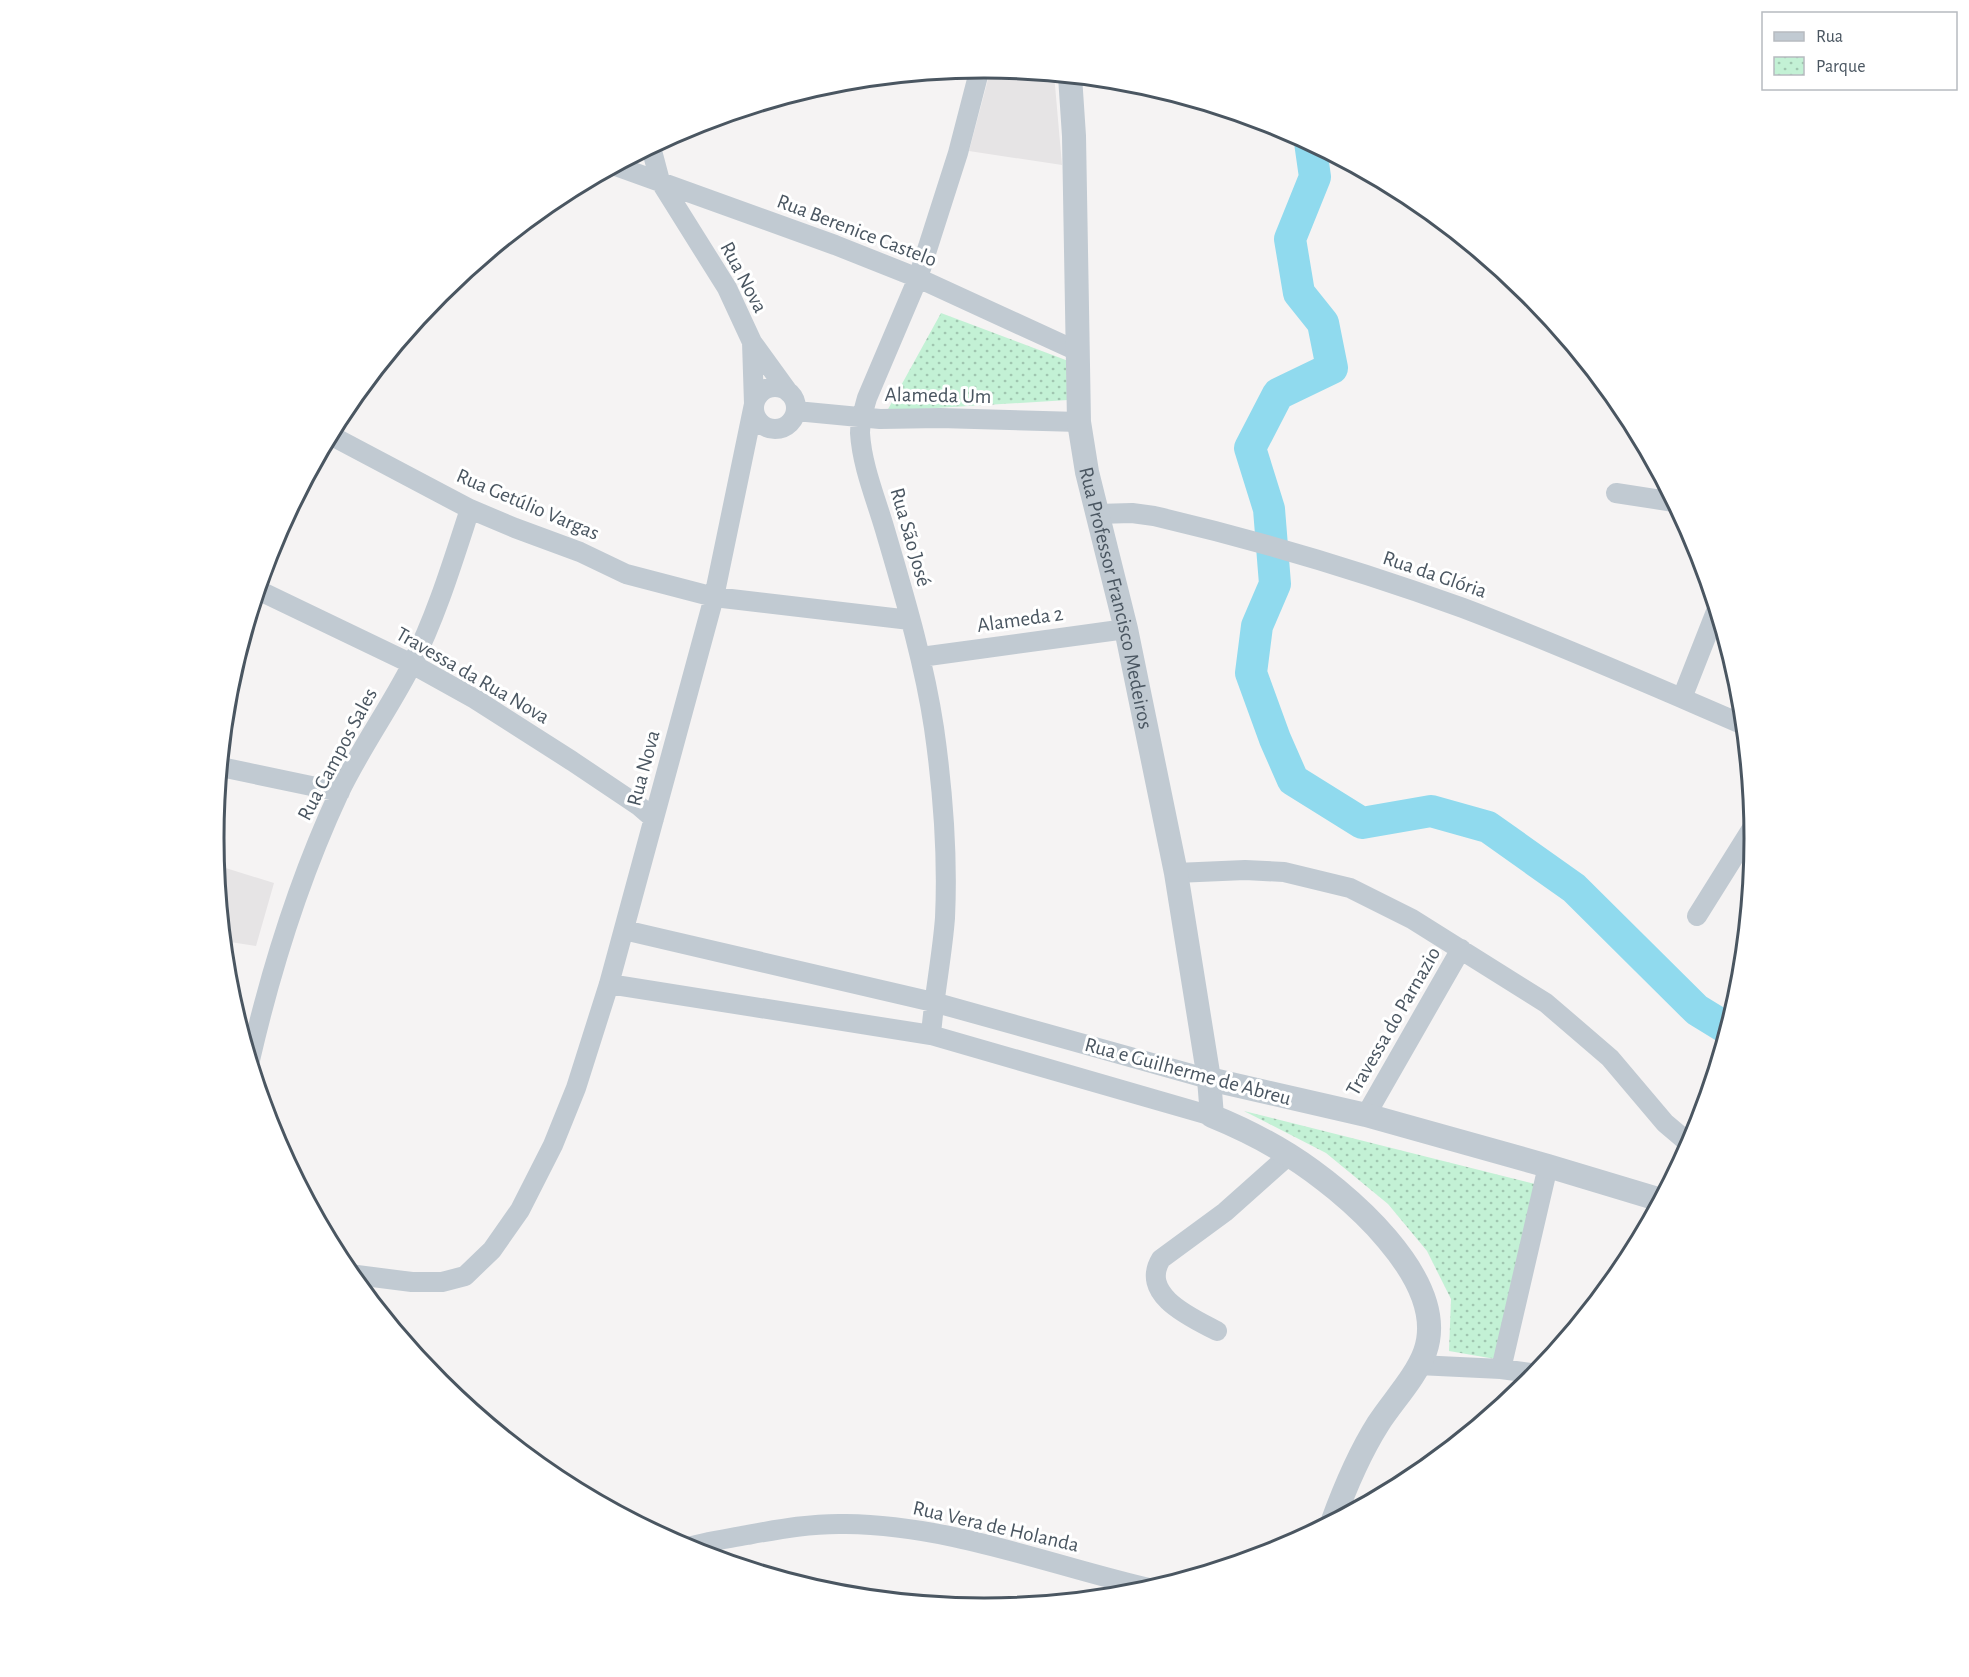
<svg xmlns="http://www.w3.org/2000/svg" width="1969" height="1677" viewBox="0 0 1969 1677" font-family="'Alegreya Sans',sans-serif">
<defs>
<pattern id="park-dots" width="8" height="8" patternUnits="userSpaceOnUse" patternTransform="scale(1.5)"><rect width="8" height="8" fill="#c3f1d5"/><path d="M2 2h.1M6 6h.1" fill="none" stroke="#a0c6b0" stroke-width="1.8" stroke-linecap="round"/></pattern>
</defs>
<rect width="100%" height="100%" fill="#f5f3f3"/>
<!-- education -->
<path fill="#e6e4e5" d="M 991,68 L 1054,74 L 1062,165 L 969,151 Z
M 216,865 L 274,883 L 256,946 L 224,941 Z"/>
<!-- park -->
<path fill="url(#park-dots)" d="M 941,313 L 1071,362 L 1068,400 L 887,411 Z
M 1244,1111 L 1539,1185 L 1501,1360 L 1449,1351 L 1451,1299 L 1427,1251 L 1388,1204 L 1326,1153 Z"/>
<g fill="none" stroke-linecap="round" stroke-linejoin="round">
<!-- river -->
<path stroke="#90daee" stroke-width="32" d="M 1310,142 L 1315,177 L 1290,239 L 1299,293 L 1323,323 L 1332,368 L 1278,394 L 1250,448 L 1269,509 L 1275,584 L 1257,626 L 1251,673 L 1275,739 L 1293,780 L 1362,823 L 1431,811 L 1488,827 L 1574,888 L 1697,1010 L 1728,1029"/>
<!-- minor -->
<path stroke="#c1cad2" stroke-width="20" d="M 616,166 L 835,245 L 918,278 L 1077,351
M 752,342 L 789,393
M754 408a21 21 0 1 1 42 0a21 21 0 1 1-42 0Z
M 796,411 L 880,419 L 940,418 L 1079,422
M 330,435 L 470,509 L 515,528 L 580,552 L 626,574 L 714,597 L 910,620
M 1616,493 L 1674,502
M 1097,514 L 1132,513 L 1154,516 C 1257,540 1364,572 1463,608 C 1558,644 1651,685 1744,725
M 258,590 L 412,664 L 475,699 L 572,761 L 639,806 L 654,819
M 921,657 L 1126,629
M 1682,698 L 1717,609
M 221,767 L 340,792
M 1176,873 L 1245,870 L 1284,872 L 1350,888 L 1412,919 L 1546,1003 L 1610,1058 L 1665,1123 L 1691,1145
M 1697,916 L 1754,825
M 624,930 L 933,1002 L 1209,1079
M 609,984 L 931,1035 L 1212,1116
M 931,1035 C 934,995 942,957 945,918 C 948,854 943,791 934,728 C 924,661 904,595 885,530 C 876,499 862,466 860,433 C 860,421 864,409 867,398 L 918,278 L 958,153 L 980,68
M 250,1060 C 271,969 299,879 339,793 C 360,749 389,709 411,666 C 436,617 453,561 470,509
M 1366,1115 L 1461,949
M 349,1274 L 412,1282 L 442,1282 L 465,1276 L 492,1250 L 520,1210 L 553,1145 L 576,1088 L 609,984 L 714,597 L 754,404 L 752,342 L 727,288 L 660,181 L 651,147
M 1217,1331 C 1192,1318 1139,1295 1161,1259 L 1225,1212 L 1289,1155
M 1418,1365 L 1501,1369 L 1538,1374
M 1501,1369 L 1548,1166
M 684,1548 C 704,1542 726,1539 747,1535 C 780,1529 812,1523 846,1524 C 951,1525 1052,1566 1153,1589"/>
<!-- tertiary -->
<g stroke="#c1cad2" stroke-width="24">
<path id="s1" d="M 1070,76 L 1074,136 L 1079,422 L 1087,472 L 1126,629 L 1176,873 L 1209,1079 L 1212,1116 C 1239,1127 1265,1140 1289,1155 C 1343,1189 1451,1279 1425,1352 C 1416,1377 1392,1402 1378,1424 C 1359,1454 1344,1490 1332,1523"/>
<path d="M 1209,1079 L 1366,1115 L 1548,1166 L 1661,1200"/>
</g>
</g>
<g text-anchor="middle" stroke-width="6" stroke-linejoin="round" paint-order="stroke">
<!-- street labels -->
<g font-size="21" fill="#4a5661" stroke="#fff">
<text transform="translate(857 230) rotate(21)" y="7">Rua Berenice Castelo</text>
<text transform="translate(744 277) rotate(62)" y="7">Rua Nova</text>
<text transform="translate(938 395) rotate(1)" y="7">Alameda Um</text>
<text transform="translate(528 504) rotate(23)" y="7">Rua Getúlio Vargas</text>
<text transform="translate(911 537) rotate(74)" y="7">Rua São José</text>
<text transform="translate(1435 574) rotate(19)" y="7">Rua da Glória</text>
<text dy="7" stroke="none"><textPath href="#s1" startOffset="526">Rua Professor Francisco Medeiros</textPath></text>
<text transform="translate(1020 619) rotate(-8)" y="7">Alameda 2</text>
<text transform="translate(473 675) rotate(30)" y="7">Travessa da Rua Nova</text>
<text transform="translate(337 754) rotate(-62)" y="7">Rua Campos Sales</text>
<text transform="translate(643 768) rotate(-75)" y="7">Rua Nova</text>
<text transform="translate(1393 1021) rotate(-60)" y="7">Travessa do Parnazio</text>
<text transform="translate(1188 1071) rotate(15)" y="7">Rua e Guilherme de Abreu</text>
<text transform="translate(996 1526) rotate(13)" y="7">Rua Vera de Holanda</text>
</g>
</g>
<!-- crop -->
<path d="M0 0H1969V1677H0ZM224 838a760 760 0 1 1 1520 0a760 760 0 1 1-1520 0Z" fill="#fff" fill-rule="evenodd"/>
<path fill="none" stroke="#4a5661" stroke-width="3" d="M224 838a760 760 0 1 1 1520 0a760 760 0 1 1-1520 0Z"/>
<!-- legend -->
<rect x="1762" y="12" width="195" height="78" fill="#ffffff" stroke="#b7bbc0" stroke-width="1.5"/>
<rect x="1774" y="32" width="30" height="9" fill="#c1cad2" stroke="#b7bbc0" stroke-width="1.5"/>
<text x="1816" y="42" font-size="18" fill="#4a5661">Rua</text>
<rect x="1774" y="57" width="30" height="18" fill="url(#park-dots)" stroke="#b7bbc0" stroke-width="1.5"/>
<text x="1816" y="72" font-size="18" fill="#4a5661">Parque</text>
</svg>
